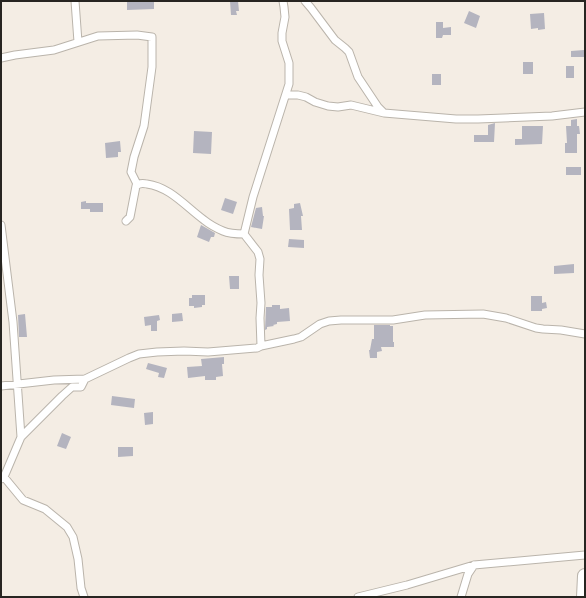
<svg xmlns="http://www.w3.org/2000/svg" width="586" height="598" viewBox="0 0 586 598" font-family="Ubuntu,sans-serif">
<rect width="100%" height="100%" fill="#f4ede4"/>
<!-- building -->
<path fill="#b4b4bf" d="M 127,1 L 154,1 L 154,9 L 127,10 Z
M 230,1 L 238,1 L 239,11 L 236,11 L 237,15 L 231,15 Z
M 469,11 L 480,16 L 476,28 L 464,23 Z
M 544,13 L 545,29 L 538,30 L 538,28 L 531,29 L 530,14 Z
M 436,22 L 443,22 L 443,28 L 451,27 L 451,35 L 443,35 L 442,38 L 436,38 Z
M 584,50 L 584,57 L 571,57 L 571,51 Z
M 523,62 L 533,62 L 533,74 L 523,74 Z
M 566,66 L 574,66 L 574,78 L 566,78 Z
M 432,74 L 441,74 L 441,85 L 432,85 Z
M 577,119 L 577,126 L 579,126 L 580,134 L 577,134 L 577,153 L 565,153 L 565,143 L 567,143 L 566,126 L 571,126 L 571,120 Z
M 495,123 L 494,142 L 474,142 L 474,135 L 488,135 L 488,125 Z
M 522,126 L 543,126 L 542,144 L 515,145 L 515,139 L 522,139 Z
M 194,131 L 212,132 L 211,154 L 193,153 Z
M 120,141 L 121,152 L 118,152 L 118,157 L 106,158 L 105,143 Z
M 566,167 L 581,167 L 581,175 L 566,175 Z
M 225,198 L 237,202 L 233,214 L 221,210 Z
M 86,201 L 86,203 L 103,203 L 103,212 L 90,212 L 90,209 L 81,209 L 81,202 Z
M 300,203 L 303,216 L 301,216 L 302,230 L 290,230 L 289,209 L 294,208 L 294,204 Z
M 262,207 L 263,216 L 264,216 L 262,229 L 251,227 L 256,208 Z
M 201,225 L 215,233 L 214,237 L 211,237 L 209,242 L 197,237 Z
M 289,239 L 304,240 L 304,248 L 288,247 Z
M 574,264 L 574,273 L 554,274 L 554,266 Z
M 229,276 L 239,276 L 239,289 L 230,289 Z
M 192,295 L 205,295 L 205,305 L 202,305 L 202,307 L 194,308 L 194,306 L 189,306 L 189,298 L 192,298 Z
M 531,296 L 542,296 L 542,303 L 546,302 L 547,308 L 542,309 L 542,311 L 531,311 Z
M 272,305 L 280,305 L 280,309 L 289,308 L 290,321 L 277,322 L 277,324 L 273,325 L 274,326 L 267,327 L 267,329 L 265,330 L 266,307 L 272,307 Z
M 182,313 L 183,321 L 172,322 L 172,314 Z
M 25,314 L 27,337 L 19,337 L 18,315 Z
M 159,315 L 160,320 L 157,321 L 157,331 L 151,331 L 151,325 L 145,326 L 144,317 Z
M 374,325 L 390,325 L 390,326 L 393,326 L 393,342 L 394,342 L 394,347 L 381,347 L 382,351 L 377,352 L 377,358 L 370,358 L 369,350 L 370,350 L 372,339 L 374,339 Z
M 224,357 L 224,364 L 222,364 L 223,376 L 216,377 L 216,380 L 205,380 L 205,376 L 188,378 L 187,367 L 202,366 L 201,359 Z
M 148,363 L 167,368 L 164,378 L 158,377 L 159,373 L 146,369 Z
M 112,396 L 135,399 L 134,408 L 111,405 Z
M 153,412 L 153,424 L 145,425 L 144,413 Z
M 62,433 L 71,437 L 66,449 L 57,446 Z
M 118,447 L 133,447 L 133,456 L 118,457 Z"/>
<g fill="none" stroke-linecap="round" stroke-linejoin="round">
<!-- street casing -->
<g stroke="#bab4ab" stroke-width="9">
<path id="street" d="M 75,1 L 78,42
M 305,1 L 311,8 L 335,40 L 345,48 L 349,52 L 358,77 L 378,107 L 383,112
M 1,58 L 15,55 L 54,50 L 98,36 L 137,35 L 152,37 L 152,67 L 144,126 L 134,157 L 131,172 L 137,184
M 286,95 L 298,95 L 306,97 L 315,102 L 328,106 L 338,107 L 351,105 L 384,113 L 456,119 L 478,119 L 552,116 L 585,112
M 126,221 L 130,217 L 131,212 L 136,186 C 139,183 143,183 147,184 C 170,187 186,207 204,220 C 209,224 216,228 223,231 C 230,234 236,234 244,234
M 1,225 L 13,322 L 21,437
M 261,346 L 260,318 L 261,303 L 259,275 L 260,259 L 258,252 L 244,234 L 253,197 L 289,84 L 289,63 L 282,41 L 282,33 L 285,17 L 284,7 L 283,1
M 1,386 L 54,380 L 85,379 L 129,358 L 139,354 L 157,352 L 184,351 L 208,352 L 257,348 L 261,346 L 294,339 L 301,337 L 320,324 L 329,321 L 341,320 L 393,320 L 425,315 L 483,314 L 506,318 L 536,328 L 543,329 L 561,330 L 585,334
M 4,477 L 23,500 L 45,509 L 67,527 L 73,537 L 78,559 L 81,588 L 84,597
M 1,479 L 4,477 L 21,437 L 62,396 L 72,387 L 81,387 L 85,379
M 358,597 L 407,585 L 474,565 L 585,555
M 461,597 L 468,574 L 474,565"/>
</g>
<!-- highway casing -->
<g stroke="#bab4ab" stroke-width="16">
<path id="highway" d="M 584,597 L 585,576"/>
</g>
<!-- street -->
<use href="#street" stroke="#fff" stroke-width="7"/>
<!-- highway -->
<use href="#highway" stroke="#fff" stroke-width="14"/>
</g>
<!-- border -->
<rect width="586" height="598" fill="none" stroke="#272521" stroke-width="4"/>
</svg>
